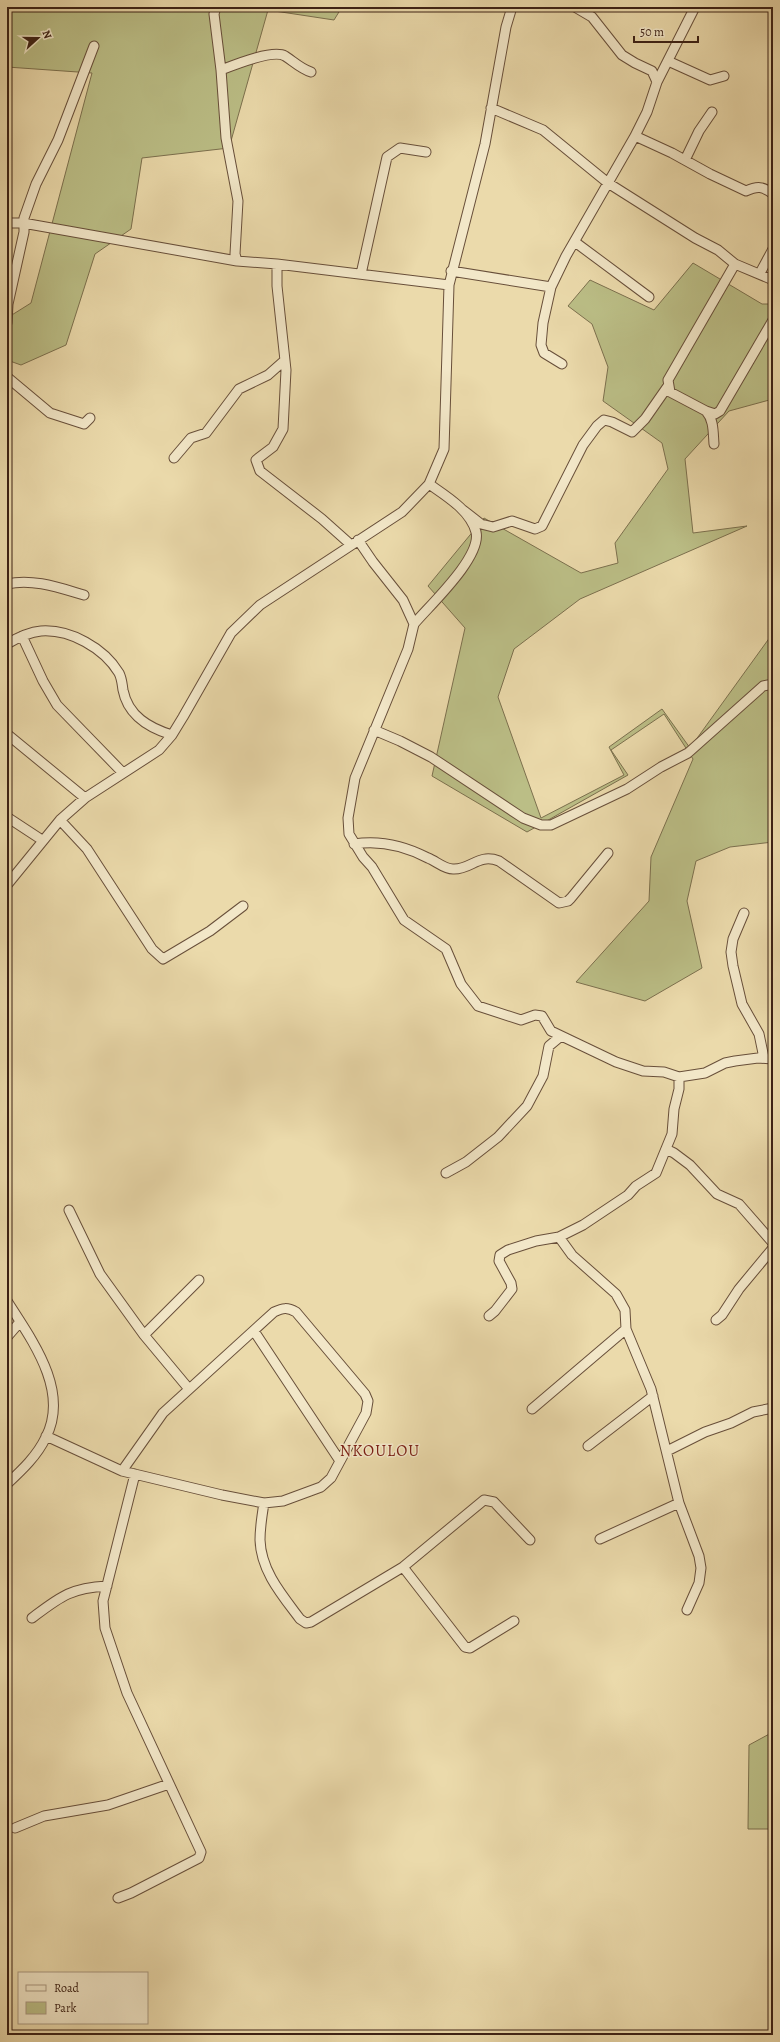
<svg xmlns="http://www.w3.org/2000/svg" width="780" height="2042" viewBox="0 0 780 2042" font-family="Alegreya,serif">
<rect width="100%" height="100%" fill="#ebdaab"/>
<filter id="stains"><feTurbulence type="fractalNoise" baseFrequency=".005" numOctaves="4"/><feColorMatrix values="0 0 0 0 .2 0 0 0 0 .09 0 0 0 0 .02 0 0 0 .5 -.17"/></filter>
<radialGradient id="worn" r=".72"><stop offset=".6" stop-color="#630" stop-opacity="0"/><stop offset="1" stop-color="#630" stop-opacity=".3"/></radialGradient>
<!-- green -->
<path fill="#bbbe86" stroke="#7c704e" d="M 7,7 L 342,7 L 334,20 L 268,10 L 229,148 L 142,158 L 131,229 L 95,254 L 66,345 L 21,365 L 7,360 L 7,318 L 31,303 L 92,73 L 7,67 Z
M 693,263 L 762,304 L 773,304 L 773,399 L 729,411 L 685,459 L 693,533 L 747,526 L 580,599 L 514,649 L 498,697 L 541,818 L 624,775 L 609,747 L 662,709 L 690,748 L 773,633 L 773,842 L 730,847 L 696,861 L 687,901 L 702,968 L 645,1001 L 576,982 L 649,901 L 651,857 L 693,759 L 664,714 L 611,750 L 628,775 L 527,832 L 432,776 L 465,628 L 428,586 L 484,518 L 581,573 L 618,563 L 615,543 L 668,469 L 662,443 L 603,401 L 608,367 L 592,324 L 568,306 L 590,280 L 654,310 Z
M 773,1732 L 773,1829 L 748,1829 L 749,1745 Z"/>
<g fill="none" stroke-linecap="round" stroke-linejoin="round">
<!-- minor casing -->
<g stroke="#684f3a" stroke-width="11">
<path id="minor" d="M 216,7 L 214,14 L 221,70 L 226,138 L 238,201 L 235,254 L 237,261
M 575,7 L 592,17 L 622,55 L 635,63 L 652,71 L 657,82
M 695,7 L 657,82 L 647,112 L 635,136 L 672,153 L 710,174 L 746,191 C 757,186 763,186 773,194
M 668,61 L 710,80 L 724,76
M 221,70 C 234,65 273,49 285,56 C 293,61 301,69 311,72
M 491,108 L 543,130 L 608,183 L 695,238 L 718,250 L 735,264 L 773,280
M 685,160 L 699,131 L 712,112
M 7,223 L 23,223 L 237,261 L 277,264 L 449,285
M 575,242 L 649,297
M 277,264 L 277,286 L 286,370 L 283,429 L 273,447 L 256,460 L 260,471 L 322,519 L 350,544
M 451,271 L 551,287
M 760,273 L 773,249
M 361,274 L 387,157 L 400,148 L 426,152
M 7,323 L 8,304 L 24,232 L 24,218 L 36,184 L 58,140 L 94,46
M 562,364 L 544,353 L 541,345 L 543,323 L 551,287 L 566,256 L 635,136
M 7,377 L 50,413 L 84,424 L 90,418
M 706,411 L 715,414 L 720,411 L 773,320
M 714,444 C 713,432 714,420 706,411 L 670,392 L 668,380 L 735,264
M 174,458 L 191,438 L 206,433 L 239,389 L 268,375 L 285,360
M 463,510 L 481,524 L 493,527 L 512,521 L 535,529 L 542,526 L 583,445 L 597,426 L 604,420 L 612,422 L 632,432 L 645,419 L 668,386
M 358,540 L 373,562 L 403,600 L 414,624 L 408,649 L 355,778 L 348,818 L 349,834 L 363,857 L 372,867 L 404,920 L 446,949 L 461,984 L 478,1006 L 521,1020 L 535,1015 L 542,1016 L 551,1031 L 616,1062 L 643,1071 L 664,1072 L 679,1077 L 705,1073 L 725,1063 L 735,1061 L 758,1058 L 773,1059
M 7,584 C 33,578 60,588 84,595
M 414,624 C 430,605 482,557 476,532 C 470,510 446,496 429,484
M 22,636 L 43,681 L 57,705 L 123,773
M 7,644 C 17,638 29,632 41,631 C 70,629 104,648 119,673 C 122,679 122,684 123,690 C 128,716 149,728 172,735
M 374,730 L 400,741 L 431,757 L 523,818 L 541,825 L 551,825 L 627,789 L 661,767 L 688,753 L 763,686 L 773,684
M 7,734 L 85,798
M 7,817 L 42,840
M 60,820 L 87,849 L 152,949 L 163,959 L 210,931 L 243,906
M 354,844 C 379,840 405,846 428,858 C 436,861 444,869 453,869 C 471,870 478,853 499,861 L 559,903 L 568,901 L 571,898 L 608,853
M 7,885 L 60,820 L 85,798 L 159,750 L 172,735 L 183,717 L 231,633 L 260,605 L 402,512 L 429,484 L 444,449 L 449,285 L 485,144 L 506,27 L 512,7
M 744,913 L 733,939 L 731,952 L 733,966 L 742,1004 L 759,1034 L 764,1058
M 666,1149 L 674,1153 L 690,1165 L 717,1194 L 739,1204 L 773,1243
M 446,1173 L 466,1162 L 498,1137 L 527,1106 L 543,1076 L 549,1046 L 561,1036
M 69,1210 L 100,1274 L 144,1335 L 189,1389
M 559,1237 L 572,1255 L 616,1294 L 625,1310 L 626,1329 L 651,1389 L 679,1503 L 699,1556 L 701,1568 L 699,1583 L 687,1610
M 7,1301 C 31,1339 70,1390 46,1437 C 37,1456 22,1470 7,1484
M 489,1316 L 495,1311 L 512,1289 L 511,1283 L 499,1261 L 500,1255 L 508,1250 L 536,1241 L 559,1237 L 583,1225 L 628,1195 L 636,1186 L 656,1173 L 672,1134 L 674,1109 L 679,1089 L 679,1077
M 716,1320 L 722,1315 L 739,1289 L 773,1248
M 254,1331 L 340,1461
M 144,1335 L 199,1280
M 7,1337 L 20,1322
M 532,1409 L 626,1329
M 46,1436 L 122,1471 L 222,1495 L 264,1503 L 283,1501 L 321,1487 L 331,1478 L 366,1413 L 368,1401 L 365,1394 L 296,1312 C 287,1307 283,1308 274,1312 L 163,1413 L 122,1471
M 588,1446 L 653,1396
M 667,1451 L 705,1432 L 731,1423 L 753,1412 L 773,1408
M 264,1503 C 262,1515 260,1528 260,1540 C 261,1571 282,1595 300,1619 L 306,1623 L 311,1622 L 403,1567 L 484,1500 L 494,1502 L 530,1540
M 600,1539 L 679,1503
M 403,1567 L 465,1647 L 470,1648 L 514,1621
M 32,1618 C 60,1597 70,1588 107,1586
M 15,1828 L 44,1816 L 108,1805 L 169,1784
M 118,1898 L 131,1893 L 199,1858 L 201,1852 L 127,1693 L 105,1628 L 103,1601 L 135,1474"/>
</g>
<!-- minor -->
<use href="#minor" stroke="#f2e7c8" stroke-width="9"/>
</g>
<g text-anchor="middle" stroke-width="3" stroke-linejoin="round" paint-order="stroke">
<!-- quarter labels -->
<g font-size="16" letter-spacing="1" fill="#7a1f14" stroke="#f2e7c8">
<text x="380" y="1456">NKOULOU</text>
</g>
</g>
<!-- margin -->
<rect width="780" height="2042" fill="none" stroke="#ebdaab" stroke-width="24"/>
<rect x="8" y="8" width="764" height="2026" fill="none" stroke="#3c2115" stroke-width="2"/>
<rect x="12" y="12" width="756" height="2018" fill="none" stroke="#3c2115"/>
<!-- legend -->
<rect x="18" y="1972" width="130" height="52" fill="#f2e7c8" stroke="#a99880"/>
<rect x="26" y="1985" width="20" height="6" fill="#f2e7c8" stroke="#a99880"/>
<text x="54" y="1992" font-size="12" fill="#3c2115">Road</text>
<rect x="26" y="2002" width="20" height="12" fill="#bbbe86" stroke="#a99880"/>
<text x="54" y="2012" font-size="12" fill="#3c2115">Park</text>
<!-- north arrow -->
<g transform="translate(38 38) rotate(69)" stroke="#f2e7c8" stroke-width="3" paint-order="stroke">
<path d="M0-3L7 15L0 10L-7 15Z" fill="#3c2115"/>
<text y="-6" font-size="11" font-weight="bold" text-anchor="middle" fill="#3c2115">N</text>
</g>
<!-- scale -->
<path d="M634 36v6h64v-6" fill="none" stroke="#3c2115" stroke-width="2"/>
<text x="640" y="36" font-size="12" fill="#3c2115" stroke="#f2e7c8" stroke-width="3" paint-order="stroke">50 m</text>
<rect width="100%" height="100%" filter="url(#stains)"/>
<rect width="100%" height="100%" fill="url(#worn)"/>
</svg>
